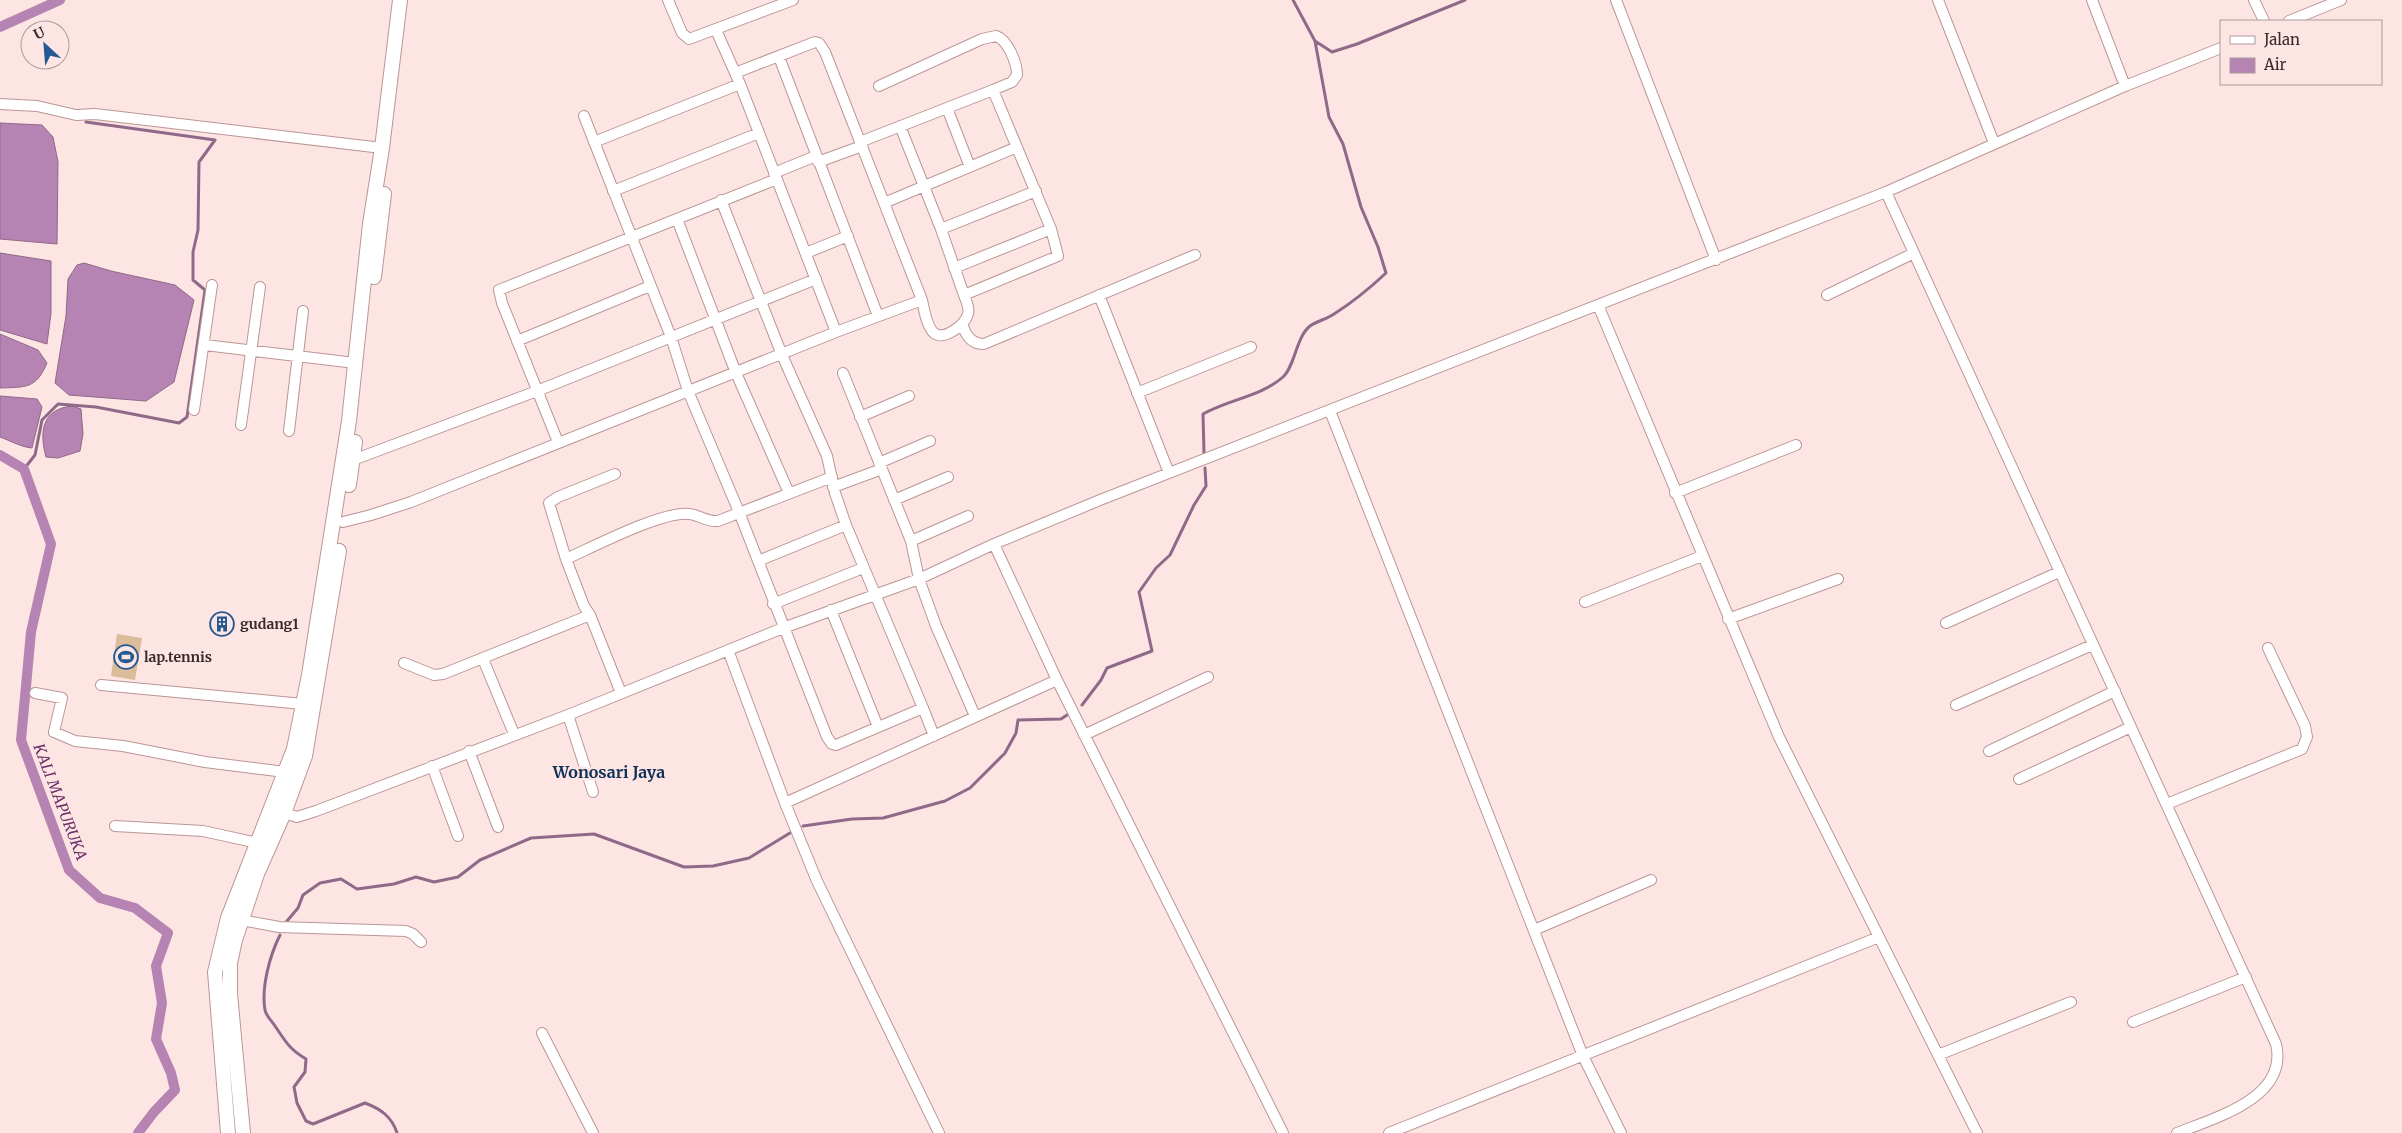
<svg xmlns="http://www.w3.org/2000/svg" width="2402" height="1133" viewBox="0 0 2402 1133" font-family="Merriweather,serif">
<rect width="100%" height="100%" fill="#fde5e4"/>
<!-- green -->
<path fill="#dbbd9b" d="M 117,634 L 142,638 L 135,680 L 111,676 Z"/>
<!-- water -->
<path fill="#b584b2" stroke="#906989" d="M 0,123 L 42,125 L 53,137 L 58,162 L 57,244 L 0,239 Z
M 0,253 L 51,261 L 51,313 L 47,344 L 0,330 Z
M 84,263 L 111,271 L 175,285 L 194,300 L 174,382 L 146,401 L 69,395 L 55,383 L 66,316 L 68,279 L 77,265 Z
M 0,334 L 38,350 L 47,363 C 36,389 26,387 0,388 Z
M 0,396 L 37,399 L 42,407 L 32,448 C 21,447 11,441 0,437 Z
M 72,406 L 81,409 L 83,434 L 80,451 L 58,458 L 46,457 C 39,432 42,409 72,406 Z"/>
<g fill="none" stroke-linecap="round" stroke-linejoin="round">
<!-- stream -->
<path stroke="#906989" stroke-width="3" d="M 1293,0 L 1315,41 L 1332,52 L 1357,44 L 1465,0
M 1204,453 L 1203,414 C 1227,400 1262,396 1283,377 C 1295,366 1296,337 1310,326 C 1317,321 1327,319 1334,314 C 1353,302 1370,288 1386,273 L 1378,247 L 1361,207 L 1343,144 L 1329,117 L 1315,41
M 24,469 L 35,455 L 42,420 L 58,404 L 96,407 L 179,423 L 187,417 L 205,290 L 193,280 L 193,252 L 198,230 L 199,162 L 215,140 L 86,122
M 1082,705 L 1101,680 L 1107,668 L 1152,651 L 1139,592 L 1156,568 L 1170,555 L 1194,505 L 1206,486 L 1205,468
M 803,826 L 852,819 L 883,818 L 945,801 L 970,788 L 1005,753 L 1016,733 L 1018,720 L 1061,719 L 1070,713
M 287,921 L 298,908 L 303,895 L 320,883 L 341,879 L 357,889 L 394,884 L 416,877 L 434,882 L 458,877 L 480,860 L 531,838 L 594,834 L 684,867 L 713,866 L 749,858 L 790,833
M 280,935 C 270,955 261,987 265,1010 C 266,1016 272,1021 275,1026 C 286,1042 289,1049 306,1059 L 305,1072 L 294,1087 L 297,1103 L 306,1121 L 313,1124 L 365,1103 C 381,1109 392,1117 397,1133"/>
<!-- canal -->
<path stroke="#b584b2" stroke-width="10" d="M 0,27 L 60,0
M 0,455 L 24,469 L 51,544 L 31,632 L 21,740 L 69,870 L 100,898 L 135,908 L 168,933 L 156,966 L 162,1003 L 156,1039 L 171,1073 L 175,1090 L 154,1112 L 138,1133"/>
<!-- minor casing -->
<g stroke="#bb9695" stroke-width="12">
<path id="minor" d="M 668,0 L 682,33 L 689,39 L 793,0
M 1616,0 L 1716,260
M 1938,0 L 1994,143
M 2092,0 L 2125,86
M 2254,0 L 2264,21
M 2289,21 L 2341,0
M 716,30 L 740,84 L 836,332 L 922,300 L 825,52 L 819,43 L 815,42 L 735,73
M 779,57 L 878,316
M 879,86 L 982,39 L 996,36 C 1008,40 1017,63 1017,75 L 1012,82 L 993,90
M 0,104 L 37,106 L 76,115 L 95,114 L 382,148
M 947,108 L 970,167
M 584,116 L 671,337 L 688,391 L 739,512 L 827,737 L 832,744 L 836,745 L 923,708 L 846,525 L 835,493 L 827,456 L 782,355 L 721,200
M 900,126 L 941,229
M 594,142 L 740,84
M 860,142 L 993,90 L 1051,229 L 1058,256 L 964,295 C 966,301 970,308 968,314 C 965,325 944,341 934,333 C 927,327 924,310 922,300
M 818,162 L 862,146
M 774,173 L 816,156
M 613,191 L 759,133
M 1886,192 L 2276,1044 C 2289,1098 2214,1118 2177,1133
M 884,203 L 1017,147
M 677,219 L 736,373 L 789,493
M 806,253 L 848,236
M 954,268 L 1051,229
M 964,295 L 941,229 L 1036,191
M 1099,295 L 1169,473
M 1827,295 L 1912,254
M 1598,305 L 1779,737 L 1977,1133
M 963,326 C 966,336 972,344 984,344 L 1195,255
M 517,341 L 650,286
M 205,345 L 355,363
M 843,373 L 911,541 L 919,579 L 936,626 L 975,716
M 1137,393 L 1251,347
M 194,410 L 212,285
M 1330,411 L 1583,1056 L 1621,1133
M 860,417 L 909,396
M 241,425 L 260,287
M 289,431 L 303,311
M 558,442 L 502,303 L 499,290 L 777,179
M 353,460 L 537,391 L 816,279
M 879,463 L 930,441
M 615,474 L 558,497 L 549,503 L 566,559 C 593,547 662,511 689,514 C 700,515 706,522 718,521 L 832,477
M 833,487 L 882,469
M 1675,493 L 1796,445
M 894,500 L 948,477
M 343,522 L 371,515 L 411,502 L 836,332
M 911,541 L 968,516
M 994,544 L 1057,680 L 1283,1133
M 758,561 L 846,525
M 1585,602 L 1702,556
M 773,604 L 863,568
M 831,610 L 878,727
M 590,615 L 621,693
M 1728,619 L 1838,579
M 1946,623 L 2059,572
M 728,650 L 785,803 L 817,881 L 939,1133
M 483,659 L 514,734
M 404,663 L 434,675 L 443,674 L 590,615 L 584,606 L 566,559
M 101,685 L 303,704
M 35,693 L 62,698 L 54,732 L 75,741 L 123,746 L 205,762 L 285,772
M 1956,705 L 2092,645
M 923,708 L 934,736
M 568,715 L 593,792
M 1084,735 L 1208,677
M 469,751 L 498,827
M 1989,751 L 2115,691
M 432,766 L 458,836
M 2019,779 L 2131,727
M 785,803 L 1057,680
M 2167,804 L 2302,749 L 2307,737 L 2305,726 L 2268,648
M 284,813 L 297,817 L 316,811 L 568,715 L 783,628 L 919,579 L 994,544 L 1100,500 L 1886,192 L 2125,86 L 2221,48
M 115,826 L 203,831 L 258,843
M 241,920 L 279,927 L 406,931 L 413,934 L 421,942
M 1534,930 L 1651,880
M 2133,1022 L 2246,977
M 542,1033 L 593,1133
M 1938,1055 L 2071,1002
M 1389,1133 L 1879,937"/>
</g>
<!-- highway casing -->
<g stroke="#bb9695" stroke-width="16">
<path id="highway" d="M 374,277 L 384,194
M 349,485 L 355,442
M 228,1133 L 215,972 L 228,918 L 294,749 L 309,675 L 349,421 L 370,224 L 382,148 L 400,0
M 243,1133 L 230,994 L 230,963 L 235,940 L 257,874 L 284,813 L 305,756 L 339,551"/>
</g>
<!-- minor -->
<use href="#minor" stroke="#fff" stroke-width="10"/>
<!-- highway -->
<use href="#highway" stroke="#fff" stroke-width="14"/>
</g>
<!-- icons -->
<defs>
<g id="building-ring" transform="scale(1.25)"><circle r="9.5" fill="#fde5e4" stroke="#255992" stroke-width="1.5"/><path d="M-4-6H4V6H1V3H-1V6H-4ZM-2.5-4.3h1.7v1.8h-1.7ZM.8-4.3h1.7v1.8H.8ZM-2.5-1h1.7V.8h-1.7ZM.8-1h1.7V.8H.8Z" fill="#255992"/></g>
<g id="stadium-ring" transform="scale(1.25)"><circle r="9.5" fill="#fde5e4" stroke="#255992" stroke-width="1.5"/><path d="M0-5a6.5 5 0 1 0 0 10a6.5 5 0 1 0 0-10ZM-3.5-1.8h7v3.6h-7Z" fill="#255992"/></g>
</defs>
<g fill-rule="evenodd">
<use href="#building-ring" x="222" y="624"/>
<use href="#stadium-ring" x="126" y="657"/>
</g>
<g text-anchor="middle" stroke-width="5" stroke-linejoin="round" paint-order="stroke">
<!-- poi labels -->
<g font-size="14" font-weight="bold" fill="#392a2a" stroke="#fde5e4" text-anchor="start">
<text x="240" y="629">gudang1</text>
<text x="144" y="662">lap.tennis</text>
</g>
<!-- water labels -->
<g font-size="15" font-style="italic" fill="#692d67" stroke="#fde5e4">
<text transform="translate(60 802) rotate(69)" y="5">KALI MAPURUKA</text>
</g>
<!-- quarter labels -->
<g font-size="16" font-weight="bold" fill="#0d3157" stroke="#fde5e4">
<text x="609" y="778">Wonosari Jaya</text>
</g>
</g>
<!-- legend -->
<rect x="2220" y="20" width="162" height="65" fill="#fde5e4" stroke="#af9a9a"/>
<rect x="2230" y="36" width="25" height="8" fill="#ffffff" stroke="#af9a9a"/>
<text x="2264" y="45" font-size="15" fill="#392a2a">Jalan</text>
<rect x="2230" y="58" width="25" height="15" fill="#b584b2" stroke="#af9a9a"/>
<text x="2264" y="70" font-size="15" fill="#392a2a">Air</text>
<!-- north arrow -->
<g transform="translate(45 45) rotate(334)"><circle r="24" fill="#fde5e4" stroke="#af9a9a"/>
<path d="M0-4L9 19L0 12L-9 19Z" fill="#255992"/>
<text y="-8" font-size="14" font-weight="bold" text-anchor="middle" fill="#392a2a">U</text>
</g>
</svg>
